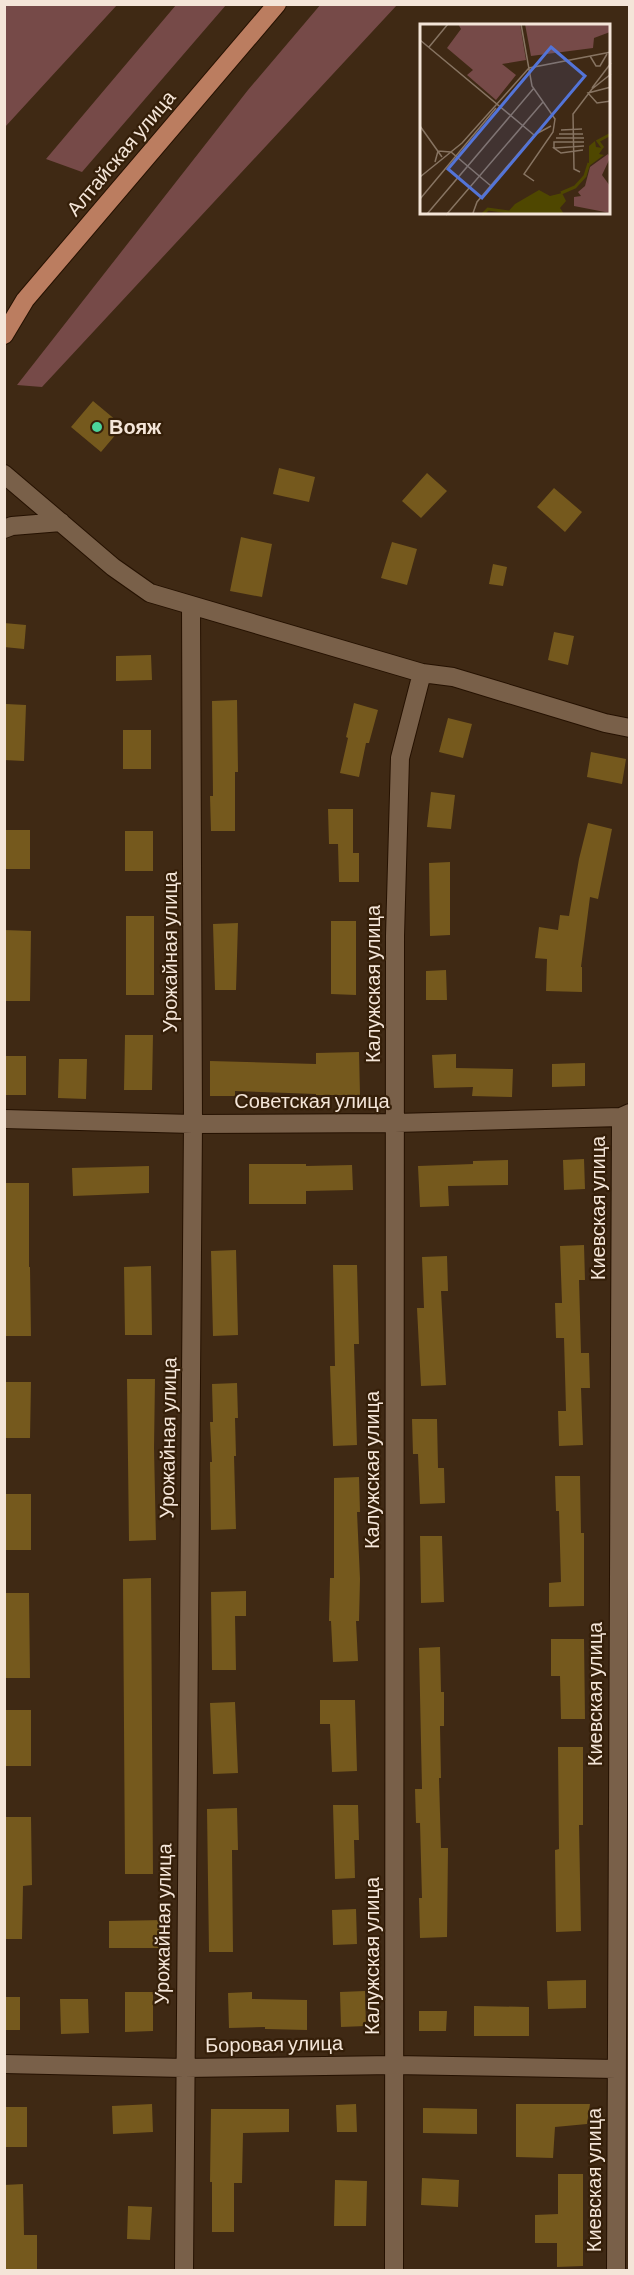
<svg xmlns="http://www.w3.org/2000/svg" width="634" height="2275" viewBox="0 0 634 2275" font-family="Barlow,sans-serif">
<rect width="100%" height="100%" fill="#3f2914"/>
<!-- green -->
<path fill="#764a48" d="M 5,4 L 117,5 L 5,127 L 4,5 Z
M 321,4 L 397,5 L 42,387 L 17,385 L 248,90 Z
M 176,5 L 226,5 L 82,172 L 46,159 Z"/>
<!-- building -->
<path fill="#75591d" d="M 93,401 L 123,426 L 101,452 L 71,427 Z
M 279,468 L 315,477 L 309,502 L 273,494 Z
M 427,473 L 447,491 L 421,518 L 402,501 Z
M 554,488 L 582,512 L 565,532 L 537,507 Z
M 241,537 L 272,544 L 262,597 L 230,591 Z
M 392,542 L 417,549 L 407,585 L 381,578 Z
M 493,564 L 507,567 L 503,586 L 489,584 Z
M 4,623 L 26,625 L 24,649 L 4,647 Z
M 554,632 L 574,636 L 568,665 L 548,660 Z
M 151,655 L 152,680 L 116,681 L 116,656 Z
M 237,700 L 238,772 L 235,772 L 235,831 L 211,831 L 210,796 L 213,796 L 212,701 Z
M 354,703 L 378,710 L 369,743 L 366,743 L 359,777 L 340,773 L 348,738 L 346,737 Z
M 6,704 L 26,705 L 24,761 L 4,760 Z
M 448,718 L 472,724 L 463,758 L 439,752 Z
M 123,730 L 151,730 L 151,769 L 123,769 Z
M 591,752 L 626,759 L 622,784 L 587,777 Z
M 431,792 L 455,795 L 451,829 L 427,827 Z
M 328,809 L 353,809 L 353,853 L 359,853 L 359,882 L 339,882 L 338,844 L 329,844 Z
M 588,823 L 612,829 L 598,899 L 590,897 L 581,967 L 582,967 L 582,992 L 546,991 L 547,959 L 535,958 L 539,927 L 558,930 L 560,915 L 569,916 L 579,859 Z
M 4,830 L 30,830 L 30,869 L 4,869 Z
M 125,831 L 153,831 L 153,871 L 125,871 Z
M 450,862 L 450,935 L 430,936 L 429,863 Z
M 126,916 L 154,916 L 154,995 L 126,995 Z
M 331,921 L 356,921 L 356,995 L 331,994 Z
M 238,923 L 236,990 L 215,990 L 213,924 Z
M 4,930 L 31,931 L 30,1001 L 4,1001 Z
M 446,970 L 447,1000 L 426,1000 L 426,971 Z
M 125,1035 L 153,1035 L 152,1090 L 124,1090 Z
M 359,1052 L 360,1095 L 316,1095 L 316,1094 L 235,1091 L 235,1096 L 210,1096 L 210,1061 L 316,1064 L 316,1053 Z
M 456,1054 L 456,1068 L 513,1069 L 512,1097 L 472,1096 L 473,1087 L 434,1088 L 432,1055 Z
M 4,1056 L 26,1056 L 26,1095 L 4,1095 Z
M 59,1059 L 87,1059 L 86,1099 L 58,1098 Z
M 585,1063 L 585,1086 L 552,1087 L 552,1064 Z
M 584,1159 L 585,1189 L 564,1190 L 563,1160 Z
M 508,1160 L 508,1185 L 448,1186 L 449,1206 L 420,1207 L 418,1166 L 473,1164 L 473,1161 Z
M 249,1164 L 306,1164 L 306,1166 L 352,1165 L 353,1190 L 306,1191 L 306,1204 L 249,1204 Z
M 149,1166 L 149,1193 L 73,1196 L 72,1168 Z
M 4,1183 L 29,1183 L 29,1267 L 30,1267 L 31,1336 L 4,1336 Z
M 584,1245 L 585,1280 L 579,1280 L 581,1353 L 589,1353 L 590,1388 L 581,1388 L 583,1445 L 559,1446 L 558,1411 L 566,1411 L 564,1338 L 556,1338 L 555,1303 L 562,1303 L 560,1246 Z
M 236,1250 L 238,1335 L 213,1336 L 211,1251 Z
M 447,1256 L 448,1291 L 441,1291 L 446,1385 L 421,1386 L 417,1308 L 424,1308 L 422,1257 Z
M 333,1265 L 357,1265 L 359,1344 L 354,1344 L 357,1445 L 333,1446 L 330,1366 L 335,1366 Z
M 151,1266 L 152,1335 L 125,1335 L 124,1267 Z
M 127,1379 L 155,1379 L 154,1448 L 156,1540 L 129,1541 Z
M 4,1382 L 31,1382 L 30,1438 L 4,1438 Z
M 237,1383 L 238,1418 L 235,1418 L 236,1456 L 234,1456 L 236,1529 L 211,1530 L 210,1462 L 212,1462 L 210,1422 L 213,1422 L 212,1384 Z
M 412,1419 L 437,1419 L 438,1468 L 444,1468 L 445,1503 L 420,1504 L 418,1454 L 413,1454 Z
M 555,1476 L 580,1476 L 581,1533 L 584,1533 L 584,1606 L 549,1607 L 549,1583 L 561,1582 L 559,1511 L 556,1511 Z
M 359,1477 L 360,1512 L 357,1512 L 360,1579 L 359,1621 L 356,1621 L 358,1661 L 333,1662 L 331,1621 L 329,1621 L 330,1578 L 334,1578 L 334,1478 Z
M 4,1494 L 31,1494 L 31,1550 L 4,1550 Z
M 420,1536 L 442,1536 L 444,1602 L 421,1603 Z
M 151,1578 L 153,1874 L 125,1874 L 123,1579 Z
M 246,1591 L 246,1616 L 235,1616 L 236,1670 L 212,1670 L 211,1592 Z
M 4,1593 L 29,1593 L 30,1678 L 4,1678 Z
M 551,1639 L 584,1639 L 585,1719 L 561,1719 L 560,1676 L 551,1676 Z
M 440,1647 L 441,1692 L 444,1692 L 444,1726 L 440,1726 L 441,1778 L 439,1778 L 441,1848 L 448,1848 L 447,1937 L 420,1938 L 419,1898 L 422,1898 L 420,1823 L 416,1823 L 415,1789 L 422,1789 L 419,1648 Z
M 320,1700 L 355,1700 L 357,1771 L 332,1772 L 330,1724 L 320,1724 Z
M 235,1702 L 238,1773 L 213,1774 L 210,1703 Z
M 4,1710 L 31,1710 L 31,1766 L 4,1766 Z
M 558,1747 L 583,1747 L 583,1825 L 579,1825 L 581,1931 L 556,1932 L 555,1850 L 559,1849 Z
M 333,1805 L 358,1805 L 359,1840 L 354,1840 L 355,1878 L 335,1879 Z
M 237,1808 L 238,1850 L 232,1850 L 233,1952 L 209,1952 L 207,1809 Z
M 4,1817 L 31,1817 L 32,1885 L 23,1886 L 22,1939 L 4,1939 Z
M 356,1909 L 357,1944 L 333,1945 L 332,1910 Z
M 165,1920 L 165,1948 L 109,1948 L 109,1921 Z
M 586,1980 L 586,2008 L 548,2009 L 547,1981 Z
M 365,1991 L 366,2026 L 341,2027 L 340,1992 Z
M 125,1992 L 153,1992 L 153,2031 L 125,2032 Z
M 252,1992 L 252,1999 L 307,2000 L 307,2030 L 265,2029 L 265,2027 L 229,2028 L 228,1993 Z
M 4,1997 L 20,1997 L 20,2030 L 4,2030 Z
M 60,1999 L 88,1999 L 89,2033 L 61,2034 Z
M 474,2006 L 529,2007 L 529,2036 L 474,2036 Z
M 419,2011 L 447,2011 L 446,2031 L 419,2031 Z
M 152,2104 L 153,2132 L 113,2134 L 112,2106 Z
M 356,2104 L 357,2132 L 337,2132 L 336,2105 Z
M 516,2104 L 590,2104 L 587,2124 L 555,2127 L 553,2158 L 516,2157 Z
M 4,2107 L 27,2107 L 27,2147 L 4,2147 Z
M 423,2108 L 477,2109 L 477,2134 L 423,2133 Z
M 211,2109 L 289,2109 L 289,2132 L 243,2133 L 242,2183 L 234,2183 L 234,2232 L 212,2232 L 212,2182 L 210,2182 Z
M 558,2174 L 583,2174 L 583,2266 L 557,2267 L 557,2243 L 535,2243 L 535,2215 L 558,2214 Z
M 422,2178 L 459,2180 L 458,2207 L 421,2205 Z
M 335,2180 L 367,2181 L 366,2226 L 334,2226 Z
M 23,2184 L 24,2235 L 37,2235 L 37,2271 L 4,2271 L 4,2185 Z
M 128,2206 L 152,2207 L 150,2240 L 127,2239 Z"/>
<g fill="none" stroke-linecap="round" stroke-linejoin="round">
<!-- minor casing -->
<g stroke="#251100" stroke-width="20">
<path id="minor" d="M 4,474 L 113,567 L 150,593 L 422,673 L 453,677 L 605,723 L 630,728
M 4,529 L 12,526 L 61,522
M 4,1119 L 193,1124 L 395,1123 L 621,1117 L 630,1113
M 4,2064 L 184,2068 L 394,2065 L 616,2069
M 184,2270 L 193,1124 L 191,605
M 394,2270 L 395,936 L 400,758 L 422,673
M 616,2270 L 621,1117"/>
</g>
<!-- major casing -->
<g stroke="#251100" stroke-width="20">
<path id="major" d="M 4,335 L 25,300 L 277,4"/>
</g>
<!-- minor -->
<use href="#minor" stroke="#796049" stroke-width="18"/>
<!-- major -->
<use href="#major" stroke="#bb7d60" stroke-width="18"/>
</g>
<!-- markers -->
<circle fill="#4bd49b" stroke="#351f09" stroke-width="2" cx="97" cy="427" r="6"/>
<g text-anchor="middle" stroke-width="4.5" stroke-linejoin="round" paint-order="stroke">
<!-- street labels -->
<g font-size="20" fill="#f4e5d8" stroke="#351f09">
<text transform="translate(121 153) rotate(-50)" y="7">Алтайская улица</text>
<text transform="translate(170 952) rotate(-90)" y="7">Урожайная улица</text>
<text transform="translate(373 984) rotate(-90)" y="7">Калужская улица</text>
<text x="312" y="1108">Советская улица</text>
<text transform="translate(598 1208) rotate(-90)" y="7">Киевская улица</text>
<text transform="translate(168 1438) rotate(-89)" y="7">Урожайная улица</text>
<text transform="translate(372 1470) rotate(-90)" y="7">Калужская улица</text>
<text transform="translate(595 1694) rotate(-90)" y="7">Киевская улица</text>
<text transform="translate(163 1924) rotate(-89)" y="7">Урожайная улица</text>
<text transform="translate(372 1956) rotate(-90)" y="7">Калужская улица</text>
<text transform="translate(274 2044) rotate(-1)" y="7">Боровая улица</text>
<text transform="translate(594 2180) rotate(-90)" y="7">Киевская улица</text>
</g>
<!-- poi labels -->
<g font-size="20" font-weight="bold" fill="#f4e5d8" stroke="#351f09" text-anchor="start">
<text x="109" y="434">Вояж</text>
</g>
</g>
<!-- overview -->
<g transform="translate(420 24)">
<rect width="190" height="190" fill="#3f2914"/>
<path d="M 38,0 L 100,0 L 106,36 L 82,40 L 96,51 L 76,76 L 47,51 L 53,46 L 27,24 L 41,5 ZM 105,0 L 190,0 L 190,8 L 174,14 L 173,24 L 111,32 ZM 188,130 L 190,134 L 182,151 L 190,162 L 190,189 L 154,182 L 154,173 L 161,172 L 158,168 L 165,162 L 170,143 Z" fill="#764a48"/>
<path d="M 175,117 L 176,123 L 183,124 L 179,130 L 184,131 L 169,142 L 169,122 ZM 119,166 L 130,172 L 142,169 L 146,177 L 140,184 L 144,190 L 86,190 L 95,180 Z" fill="#4f4700"/>
<path fill="none" stroke="#4f4700" stroke-width="3" d="M 183,124 L 178,117 L 191,110M 141,169 L 155,163 L 165,152 L 169,139M 62,191 L 68,185 L 89,188"/>
<path fill="none" stroke="#877462" stroke-width="1.5" d="M 101,0 L 112,62 L 135,95 L 133,108 L 104,150 L 114,157M 0,16 L 114,111M 9,23 L 28,0M 170,32 L 176,42 L 180,42 L 187,30M 191,63 L 168,69 L 177,79 L 191,77M 172,64 L 191,39M 0,102 L 22,133M 141,106 L 162,105M 139,110 L 163,110M 136,114 L 164,114M 134,124 L 134,118 L 164,118M 163,126 L 141,129 L 134,124 L 164,122M 15,138 L 18,127 L 31,128 L 71,162M 160,148 L 154,145 L 153,90 L 172,65 L 191,50M 0,153 L 42,119 L 109,44 L 191,28M 0,175 L 76,84M 53,189 L 57,178 L 114,111 L 131,102M 7,190 L 114,64M 26,191 L 123,78"/>
<path fill="#5374d8" fill-opacity="0.15" stroke="#5374d8" stroke-width="3" d="M 131,23 L 165,52 L 62,174 L 28,145 Z"/>
<rect width="190" height="190" fill="none" stroke="#f4e5d8" stroke-width="3"/>
</g>
<!-- border -->
<rect width="634" height="2275" fill="none" stroke="#f4e5d8" stroke-width="12"/>
</svg>
